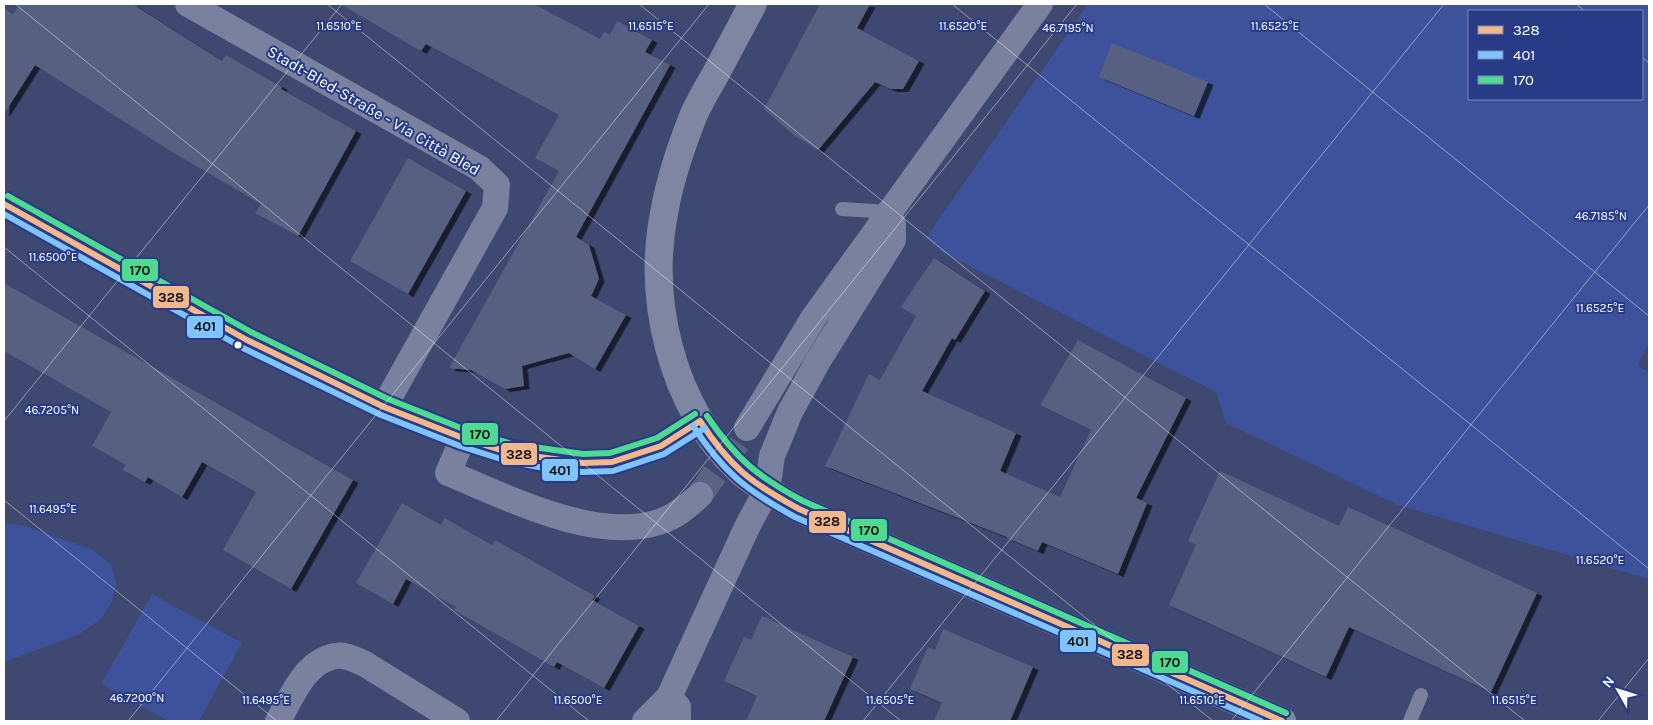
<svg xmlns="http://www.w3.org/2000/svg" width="1653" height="725" viewBox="0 0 1653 725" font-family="Karla,sans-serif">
<defs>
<filter id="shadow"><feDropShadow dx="5.5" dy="3" stdDeviation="0" flood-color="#0009"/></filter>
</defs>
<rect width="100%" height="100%" fill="#3e4870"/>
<!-- green -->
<path fill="#3d529b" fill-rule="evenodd" d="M 1088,4 L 1649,4 L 1649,342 L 1638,366 L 1649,372 L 1649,579 L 1398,505 L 1226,423 L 1216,392 L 942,252 L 926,238 ZM 1469,11 L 1642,11 L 1642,99 L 1469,99 Z
M 8,523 L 25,526 L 93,550 L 111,564 L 116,582 L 112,602 L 100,620 L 78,635 L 4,662 L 4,524 Z
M 152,594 L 242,643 L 199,721 L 168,721 L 101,684 Z"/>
<!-- building -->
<path fill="#596181" filter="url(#shadow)" d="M 20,4 L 132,4 L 222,61 L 226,55 L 282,87 L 281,89 L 356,131 L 298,236 L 255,213 L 261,204 L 169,150 L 35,65 L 4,114 L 4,8 L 13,14 Z
M 340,4 L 534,4 L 600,39 L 604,32 L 610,35 L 617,21 L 652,40 L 645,52 L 670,65 L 576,237 L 589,245 L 599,279 L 591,296 L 626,315 L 595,369 L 569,353 L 522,366 L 524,386 L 505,389 L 471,370 L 449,368 L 559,171 L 535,158 L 559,115 L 426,44 L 421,51 Z
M 820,4 L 870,4 L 857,28 L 919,61 L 903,89 L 891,89 L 875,82 L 818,150 L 795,136 L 764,109 Z
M 1112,43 L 1208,82 L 1194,116 L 1099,77 Z
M 408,158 L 466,191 L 408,294 L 350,261 Z
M 934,258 L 985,291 L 955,340 L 952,338 L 922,391 L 1016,433 L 1000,471 L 1060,497 L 1091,430 L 1040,405 L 1078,340 L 1186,398 L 1136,498 L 1147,503 L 1118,574 L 1042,542 L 1038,551 L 1007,538 L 1007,537 L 825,466 L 869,374 L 880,380 L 916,316 L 901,307 Z
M 4,283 L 353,480 L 291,589 L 223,550 L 256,492 L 202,462 L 182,497 L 148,477 L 145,482 L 123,470 L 126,465 L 92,446 L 111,412 L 4,351 Z
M 1220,471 L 1339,526 L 1348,507 L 1537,593 L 1491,692 L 1349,627 L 1326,677 L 1169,605 L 1196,545 L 1188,541 Z
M 402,503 L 441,525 L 445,518 L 492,545 L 495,540 L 595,596 L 592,600 L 639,626 L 604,688 L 557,662 L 554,667 L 454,610 L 456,607 L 406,579 L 393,604 L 356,583 Z
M 762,616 L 853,657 L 824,721 L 746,721 L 757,696 L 724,681 L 744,637 L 751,640 Z
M 943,629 L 1033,667 L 1010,721 L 934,721 L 942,703 L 910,689 L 928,647 L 935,650 Z"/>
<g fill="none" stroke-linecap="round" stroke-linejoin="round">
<!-- minor-tunnel -->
<path stroke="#5b6385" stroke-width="26" stroke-dasharray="26 13" stroke-linecap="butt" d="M 700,495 L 747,428"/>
<!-- service -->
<path stroke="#7a819e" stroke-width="14" d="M 842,209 L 889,212
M 1410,721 L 1421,695"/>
<!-- minor -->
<path stroke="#7a819e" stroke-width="26" d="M 188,4 L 479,168 L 497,185 L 495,208 L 384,407
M 4,204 L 247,340 L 384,407 L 463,438 L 510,453 L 545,459 L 583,463 L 612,462 L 661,446 L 700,421
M 747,428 L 814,317 L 1040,4
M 463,438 L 448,473 C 507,497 595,543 659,522 C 675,517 688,506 700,495
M 669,697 L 678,707 L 678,721
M 278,721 C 292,697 304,662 335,656 C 346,654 356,660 365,664 L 457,721
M 645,721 L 669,697 L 748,525 L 767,490 L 772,456 L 790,412 L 818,361 L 893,240 L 893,225 L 889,212"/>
<!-- secondary -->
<path stroke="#7f86a2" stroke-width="28" d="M 753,4 C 740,28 727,53 714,77 C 707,89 700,101 694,114 C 682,144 671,176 665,208 C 646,299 671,405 739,470 C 756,486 779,497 799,509 L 1282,721"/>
<!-- bus-1 casing -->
<g stroke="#283b86" stroke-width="10">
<path id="bus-1" d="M 4,204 L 247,340 L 384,407 L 463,438 L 510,453 L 583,463 L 612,462 L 661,446 L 700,421
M 700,421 C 730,467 751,483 799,509 L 1282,721"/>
</g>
<!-- bus-2 casing -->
<g stroke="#283b86" stroke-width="10">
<path id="bus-2" d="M 4,214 L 243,348 L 381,415 L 460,446 L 507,461 L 544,468 L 582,472 L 613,471 L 664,454 L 705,428
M 693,426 C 724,473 746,490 795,517 L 1261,721"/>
</g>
<!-- bus-3 casing -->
<g stroke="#283b86" stroke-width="10">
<path id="bus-3" d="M 8,196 L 251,332 L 388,399 L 466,430 L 512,444 L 583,454 L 610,453 L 657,438 L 695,414
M 707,416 C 737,460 757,476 803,501 L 1286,713"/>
</g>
<!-- bus-1 -->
<use href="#bus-1" stroke="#f1b78d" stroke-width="6"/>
<!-- bus-2 -->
<use href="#bus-2" stroke="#80c4ff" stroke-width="6"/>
<!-- bus-3 -->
<use href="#bus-3" stroke="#4ddb92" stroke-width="6"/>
</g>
<!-- ticks -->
<path fill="none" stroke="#fff" stroke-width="1" stroke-opacity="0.45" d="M 15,4 L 901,721M 327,4 L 1213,721M 639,4 L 1525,721M 952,4 L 1649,569M 1264,4 L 1649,316M 1576,4 L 1585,11M 1642,57 L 1649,63M 4,247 L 589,721M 4,421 L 342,4M 4,500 L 277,721M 128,721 L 709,4M 496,721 L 1077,4M 863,721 L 1444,4M 1231,721 L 1649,205M 1598,721 L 1649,658"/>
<!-- markers -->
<circle fill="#fff" stroke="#283b86" stroke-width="2" cx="238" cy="345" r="4.5"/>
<g text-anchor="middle" stroke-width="4" stroke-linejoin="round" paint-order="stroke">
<!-- street labels -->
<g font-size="16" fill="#fff" stroke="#283b86">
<text transform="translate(374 110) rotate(30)" y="6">Stadt-Bled-Straße - Via Città Bled</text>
</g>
</g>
<g font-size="12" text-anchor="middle" fill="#fff" stroke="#283b86" stroke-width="4" stroke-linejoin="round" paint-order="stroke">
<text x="339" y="30">11.6510°E</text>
<text x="651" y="30">11.6515°E</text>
<text x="963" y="30">11.6520°E</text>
<text x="1275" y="30">11.6525°E</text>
<text x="1068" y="32">46.7195°N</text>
<text x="1601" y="220">46.7185°N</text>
<text x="53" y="261">11.6500°E</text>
<text x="1600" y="312">11.6525°E</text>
<text x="52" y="414">46.7205°N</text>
<text x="53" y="513">11.6495°E</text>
<text x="1600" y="564">11.6520°E</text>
<text x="137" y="702">46.7200°N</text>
<text x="266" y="704">11.6495°E</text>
<text x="578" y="704">11.6500°E</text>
<text x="890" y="704">11.6505°E</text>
<text x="1202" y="704">11.6510°E</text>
<text x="1514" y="704">11.6515°E</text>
</g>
<g stroke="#283b86" stroke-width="2">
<rect x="121" y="258" width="38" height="24" rx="5" fill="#4ddb92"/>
<rect x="152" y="285" width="38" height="24" rx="5" fill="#f1b78d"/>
<rect x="186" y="315" width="38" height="24" rx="5" fill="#80c4ff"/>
<rect x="461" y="422" width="38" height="24" rx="5" fill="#4ddb92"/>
<rect x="500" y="442" width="38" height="24" rx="5" fill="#f1b78d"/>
<rect x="541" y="458" width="38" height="24" rx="5" fill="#80c4ff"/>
<rect x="808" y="510" width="39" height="24" rx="5" fill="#f1b78d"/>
<rect x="850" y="518" width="38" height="24" rx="5" fill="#4ddb92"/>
<rect x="1059" y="629" width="38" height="24" rx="5" fill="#80c4ff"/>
<rect x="1111" y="643" width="39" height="24" rx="5" fill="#f1b78d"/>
<rect x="1151" y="650" width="38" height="24" rx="5" fill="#4ddb92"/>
</g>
<g font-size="14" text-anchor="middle" font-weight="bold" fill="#111">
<text x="140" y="275">170</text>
<text x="171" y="302">328</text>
<text x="205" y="331">401</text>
<text x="480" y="439">170</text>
<text x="519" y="459">328</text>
<text x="560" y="475">401</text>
<text x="827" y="526">328</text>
<text x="869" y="535">170</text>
<text x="1078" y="646">401</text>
<text x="1130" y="659">328</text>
<text x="1170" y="667">170</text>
</g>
<!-- border -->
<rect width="1653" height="725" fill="none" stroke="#ffffff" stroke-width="10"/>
<!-- legend -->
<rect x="1468" y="10" width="175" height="90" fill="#283b86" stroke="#7e89b6"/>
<rect x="1478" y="26" width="25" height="8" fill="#f1b78d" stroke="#7e89b6"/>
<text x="1513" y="35" font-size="15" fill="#ffffff">328</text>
<rect x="1478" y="51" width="25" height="8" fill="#80c4ff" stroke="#7e89b6"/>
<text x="1513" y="60" font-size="15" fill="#ffffff">401</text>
<rect x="1478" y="76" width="25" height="8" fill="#4ddb92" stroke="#7e89b6"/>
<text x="1513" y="85" font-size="15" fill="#ffffff">170</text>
<!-- north arrow -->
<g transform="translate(1618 690) rotate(309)" stroke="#283b86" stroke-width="4" paint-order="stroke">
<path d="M0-4L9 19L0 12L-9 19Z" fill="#ffffff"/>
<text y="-8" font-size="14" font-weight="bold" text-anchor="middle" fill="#ffffff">N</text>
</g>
</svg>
